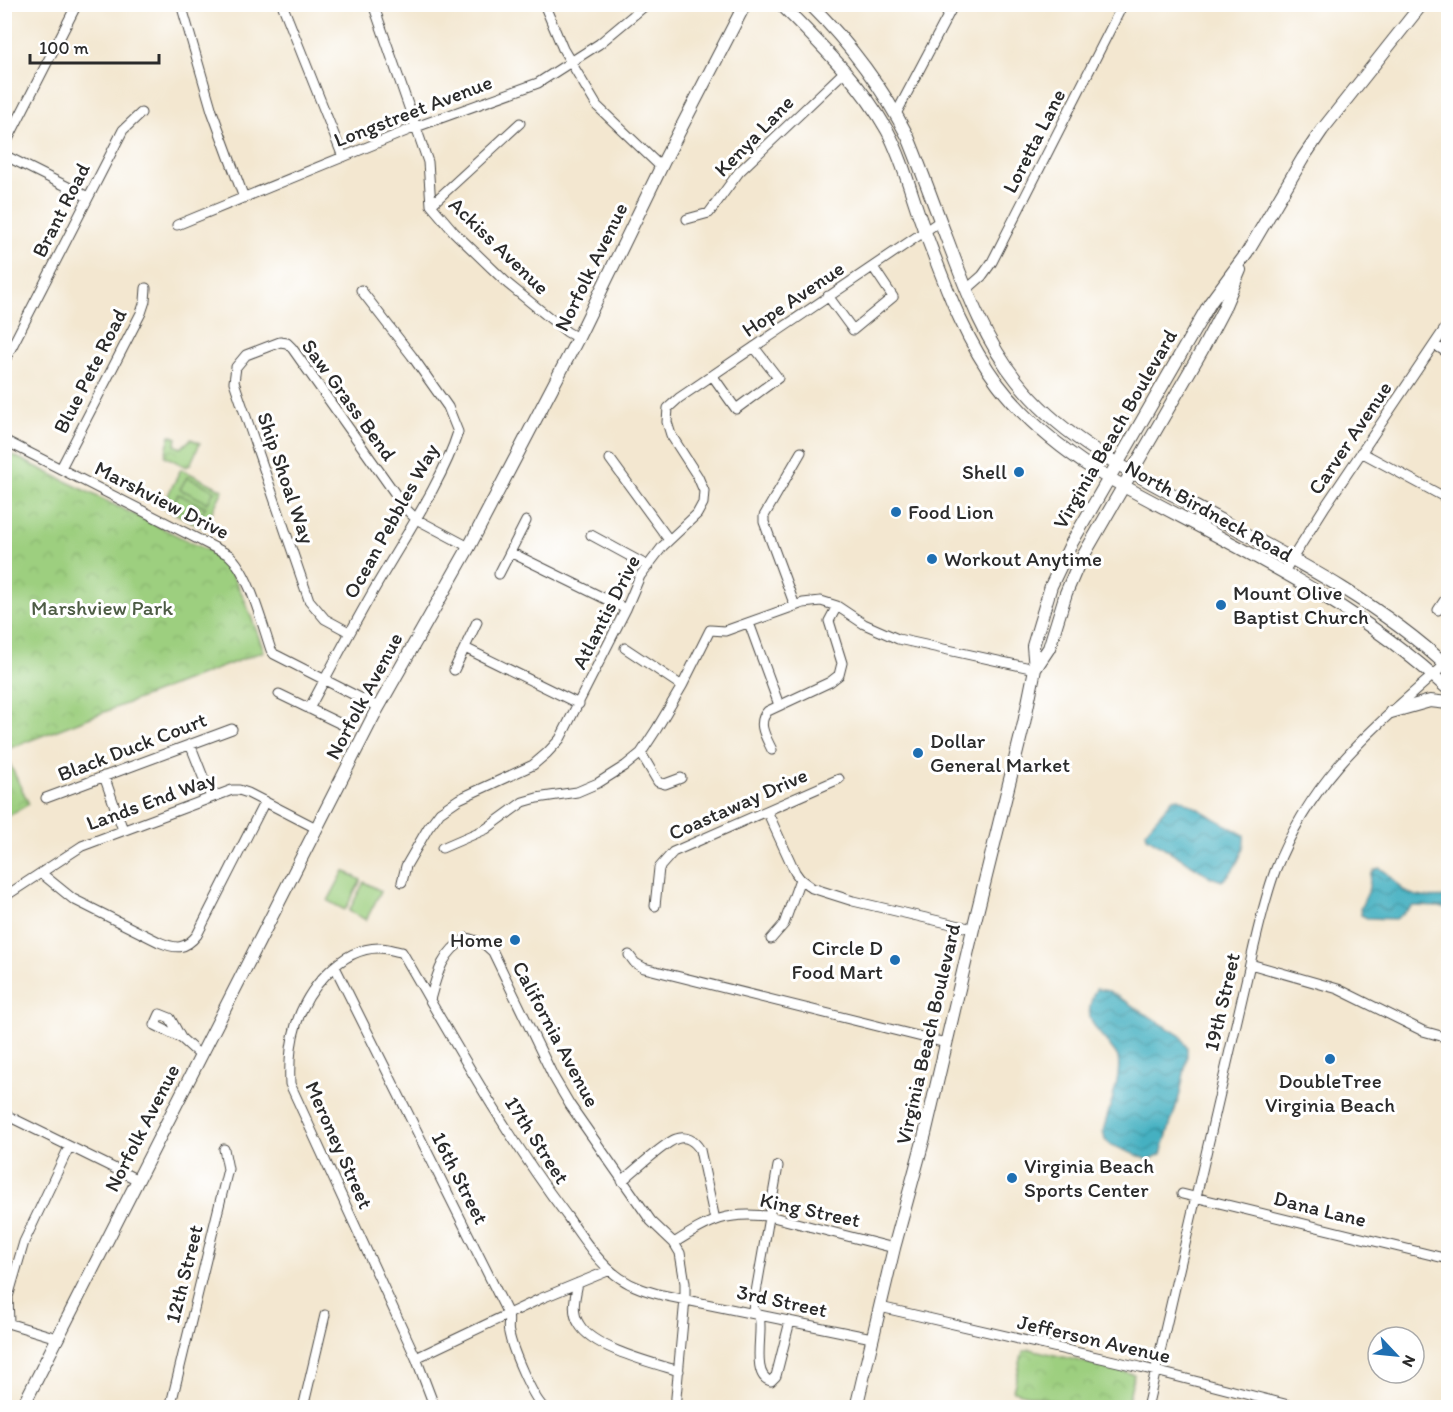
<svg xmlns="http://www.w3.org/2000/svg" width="1453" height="1412" viewBox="0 0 1453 1412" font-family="Itim,sans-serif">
<defs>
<pattern id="park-crowns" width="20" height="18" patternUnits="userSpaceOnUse" patternTransform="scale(1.5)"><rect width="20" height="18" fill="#9dcf7f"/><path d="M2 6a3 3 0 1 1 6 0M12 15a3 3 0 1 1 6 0" fill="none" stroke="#87b26e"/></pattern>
<pattern id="water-waves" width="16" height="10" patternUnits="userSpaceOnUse" patternTransform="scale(1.5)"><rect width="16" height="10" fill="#44b0c1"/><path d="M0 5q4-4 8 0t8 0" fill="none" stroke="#398f9d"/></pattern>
</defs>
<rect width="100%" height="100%" fill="#fff"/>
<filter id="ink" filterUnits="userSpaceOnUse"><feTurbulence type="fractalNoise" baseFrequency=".0167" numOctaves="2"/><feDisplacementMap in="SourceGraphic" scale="12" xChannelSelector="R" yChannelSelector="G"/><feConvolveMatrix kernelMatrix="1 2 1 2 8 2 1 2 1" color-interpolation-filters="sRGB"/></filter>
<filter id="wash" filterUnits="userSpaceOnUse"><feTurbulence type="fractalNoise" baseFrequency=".008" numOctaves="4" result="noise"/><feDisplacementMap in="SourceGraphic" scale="24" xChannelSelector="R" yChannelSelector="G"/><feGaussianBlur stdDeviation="1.35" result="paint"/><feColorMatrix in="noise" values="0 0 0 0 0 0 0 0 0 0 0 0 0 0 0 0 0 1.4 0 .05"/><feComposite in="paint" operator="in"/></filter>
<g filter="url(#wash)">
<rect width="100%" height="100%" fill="#f3e7d0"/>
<!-- park -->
<path fill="url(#park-crowns)" stroke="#647d55" stroke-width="1.5" d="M 170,435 L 177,438 L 175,445 L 181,448 L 191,439 L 200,443 L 190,465 L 186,467 L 165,456 Z
M 4,451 L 209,551 L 231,573 L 244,598 L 264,651 L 5,750 Z
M 181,469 L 223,490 L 204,528 L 162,507 Z
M 5,754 L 29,804 L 5,818 L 4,818 Z
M 1030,1349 L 1134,1374 L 1127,1407 L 1078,1407 L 1013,1391 L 1023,1351 Z"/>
<!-- pitch -->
<path fill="#9dcf7f" stroke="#647d55" stroke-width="1.5" d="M 187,477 L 214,490 L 208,503 L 180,489 Z
M 178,494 L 205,507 L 199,520 L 172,506 Z
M 344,871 L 361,880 L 345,910 L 328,901 Z
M 364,882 L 381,891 L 366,920 L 349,911 Z"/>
<!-- water -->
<path fill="url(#water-waves)" stroke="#386e76" stroke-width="1.5" d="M 1179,798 L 1244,835 C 1246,849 1234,873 1222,881 L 1211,877 L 1147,837 L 1146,831 L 1149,827 L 1173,799 Z
M 1379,868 C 1389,872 1393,880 1401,888 C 1413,899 1433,898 1448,897 L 1448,910 L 1440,907 L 1413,906 L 1396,919 L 1367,918 L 1361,915 L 1360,909 L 1368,892 L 1371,875 L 1374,870 Z
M 1096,989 L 1109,991 L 1181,1036 L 1187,1048 L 1187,1058 L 1180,1094 L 1161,1154 L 1149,1160 L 1111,1145 L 1105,1140 L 1103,1131 C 1108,1111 1122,1077 1118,1058 C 1117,1054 1113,1050 1110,1046 C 1092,1024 1082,1017 1096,989 Z"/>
</g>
<g filter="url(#ink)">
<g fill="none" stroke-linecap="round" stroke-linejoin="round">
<!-- minor casing -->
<g stroke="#494744" stroke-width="11">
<path id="minor" d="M 181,4 L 212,111 L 244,198
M 282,4 L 343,157
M 373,4 L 428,162 L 431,205 L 454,232 L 508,284 L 567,332 L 578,338
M 544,4 L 563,49 L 597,106 L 661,167
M 896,114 L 954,4
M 4,147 L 77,4
M 4,155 L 88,197
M 431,205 L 520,123
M 687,219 L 709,213 L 739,172 L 844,72
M 177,225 L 416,127 L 538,83 L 599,44 L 647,4
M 966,290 L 982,276 L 992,262 L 1120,10 L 1120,4
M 828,296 L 853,330 L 893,297 L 873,267
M 1435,345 L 1448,353
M 4,362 L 123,130 L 141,113
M 712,375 L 736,409 L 778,378 L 754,347
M 4,440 L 229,555 C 249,572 262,624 271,650 L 274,654 L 378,707
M 1361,452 L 1448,499
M 610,459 L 669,540
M 61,468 L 141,313 L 145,301 L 146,288
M 591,535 L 648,566
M 510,552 L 626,609
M 1283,573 L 1324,508 L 1448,324
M 499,574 L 526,521
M 795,606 L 764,522 L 764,516 L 801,452
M 1438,610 L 1448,595
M 749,623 L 779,705
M 349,632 L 325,619 L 309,600 L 234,382 L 236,367 L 246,355 L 280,342 L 287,343 L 292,348 L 406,509 L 416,519 L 469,547
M 465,648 L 579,704
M 625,648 L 682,686
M 454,670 L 477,622
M 279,694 L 343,725
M 309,709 C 334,662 358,616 385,571 C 409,530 444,477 458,432 L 448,407 L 412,356 L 361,290
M 190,744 L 211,797
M 772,750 C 766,737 756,723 768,711 L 830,682 L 839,675 L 842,663 L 829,621 L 837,606
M 641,753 L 658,782 L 665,784 L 681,778
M 104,776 L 123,830
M 46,798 L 232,729
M 767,811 L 795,872 L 800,879 L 812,888 L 853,901 L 973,929
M 442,848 L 486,829 L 523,802 L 537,798 L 577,792 L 598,783 L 625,766 L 641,753 L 656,730 L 682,686 L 710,630 L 725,631 L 803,603 L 821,601 L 837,606 L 864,624 L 898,639 L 1035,669
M 41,873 L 73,899 L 159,942 C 176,949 185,950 197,935 L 265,801
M 402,882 L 406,866 L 428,828 L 440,812 L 459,799 L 533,765 L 547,753 L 560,739 L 626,609 L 640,576 L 663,546 L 697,514 L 703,503 L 704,491 L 698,477 L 671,435 L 667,422 L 668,408 L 679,398 L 940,221
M 4,897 L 82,846 L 232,790 L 239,790 L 248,793 L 316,828
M 655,906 L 659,868 L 673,852 L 839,779
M 771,939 L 784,924 L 800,879
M 629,955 L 635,963 L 644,968 L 946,1043
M 1250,964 L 1338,989 L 1423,1031 L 1448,1038
M 335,967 L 508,1314 C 510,1321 507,1327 509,1333 C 512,1349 532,1397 544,1408
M 430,1000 C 437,974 442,952 467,938 L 483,943 L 493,952 L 553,1076 L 570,1105 L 651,1221 L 674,1243 L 680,1253 L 685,1283 L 685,1299 L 675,1408
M 181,1038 L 155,1025 L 160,1014 L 170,1018 L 181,1038 L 201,1056
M 4,1114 L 138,1180
M 778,1166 L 753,1309 C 755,1312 757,1314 759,1317 C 764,1329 750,1377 771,1381 L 776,1376 L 790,1321
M 622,1181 C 634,1171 664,1143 676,1139 C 686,1135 695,1141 700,1150 L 715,1220
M 1182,1194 L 1448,1259
M 674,1243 C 710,1220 728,1210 773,1217 L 894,1248
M 578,1283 C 575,1297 571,1312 579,1324 C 592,1348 653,1363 679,1371
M 880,1307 L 1140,1367 L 1300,1408
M 4,1322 L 57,1338
M 9,1323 L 8,1297 L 24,1242 L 69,1147
M 416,1358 L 542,1298 L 610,1270
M 170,1408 L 228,1169 L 224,1149
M 303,1408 L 325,1315
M 435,1408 L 416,1358 L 290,1084 C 289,1063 290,1044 296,1025 C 307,990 340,948 379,948 C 386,948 395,951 402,952 C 454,1041 504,1133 567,1216 C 582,1237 598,1263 620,1278 C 633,1287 647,1291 662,1295 L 872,1338
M 1147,1408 L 1250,964 C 1257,933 1264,901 1275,871 C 1313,774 1374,728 1448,662"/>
</g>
<!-- major casing -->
<g stroke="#494744" stroke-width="14">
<path id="major" d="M 781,4 C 819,43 860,82 887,130 C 904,162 912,198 925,232 C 945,284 964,339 998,384 C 1025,420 1059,447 1096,471 C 1216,538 1347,594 1448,689
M 810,4 C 849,43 883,88 908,137 C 922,171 934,205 947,239 C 966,289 983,338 1017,381 C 1060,436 1120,466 1181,499 C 1273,549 1371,595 1448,667
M 1035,669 L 1049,648 L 1066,593 L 1078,565 L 1202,350 L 1223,310 L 1240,270
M 1391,712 L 1430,701 L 1448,703
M 22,1408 L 374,715 L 469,547 L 578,338 L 665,159 L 745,4
M 856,1408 L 894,1248 L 925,1134 L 973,929 L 1024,723 L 1035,669 L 1033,646 L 1051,586 L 1071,544 L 1210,303 L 1247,253 L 1303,158 L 1322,130 L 1422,4"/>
</g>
<!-- minor -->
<use href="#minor" stroke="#fff" stroke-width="9"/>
<!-- major -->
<use href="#major" stroke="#fff" stroke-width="12"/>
</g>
</g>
<!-- markers -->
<g fill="#1f6fb2" stroke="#fff" stroke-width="2">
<circle cx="1019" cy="472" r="6"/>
<circle cx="896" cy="512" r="6"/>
<circle cx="932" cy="559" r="6"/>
<circle cx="1221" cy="605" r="6"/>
<circle cx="918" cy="753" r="6"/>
<circle cx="515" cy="940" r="6"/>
<circle cx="895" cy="960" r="6"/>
<circle cx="1330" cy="1059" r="6"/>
<circle cx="1012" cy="1178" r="6"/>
</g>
<g text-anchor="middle" stroke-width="6" stroke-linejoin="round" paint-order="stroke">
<!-- street labels -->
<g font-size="21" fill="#2b2b2b" stroke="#fff">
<text transform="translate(413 111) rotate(-21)" y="7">Longstreet Avenue</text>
<text transform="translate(754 136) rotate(-46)" y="7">Kenya Lane</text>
<text transform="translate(1034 141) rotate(-63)" y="7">Loretta Lane</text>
<text transform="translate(61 210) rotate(-63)" y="7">Brant Road</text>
<text transform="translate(499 246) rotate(44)" y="7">Ackiss Avenue</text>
<text transform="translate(591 267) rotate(-64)" y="7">Norfolk Avenue</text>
<text transform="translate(793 299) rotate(-34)" y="7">Hope Avenue</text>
<text transform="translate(90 371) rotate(-63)" y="7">Blue Pete Road</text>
<text transform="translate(349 400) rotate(54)" y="7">Saw Grass Bend</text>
<text transform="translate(1115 429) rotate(-60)" y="7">Virginia Beach Boulevard</text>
<text transform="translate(1350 438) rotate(-56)" y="7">Carver Avenue</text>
<text transform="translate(286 478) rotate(71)" y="7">Ship Shoal Way</text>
<text transform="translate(162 500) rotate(27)" y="7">Marshview Drive</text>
<text transform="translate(1209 511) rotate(29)" y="7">North Birdneck Road</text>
<text transform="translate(391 521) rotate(-61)" y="7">Ocean Pebbles Way</text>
<text transform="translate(606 612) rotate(-63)" y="7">Atlantis Drive</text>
<text transform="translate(364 696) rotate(-62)" y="7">Norfolk Avenue</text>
<text transform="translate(132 747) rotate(-21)" y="7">Black Duck Court</text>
<text transform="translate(151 801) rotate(-20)" y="7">Lands End Way</text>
<text transform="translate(738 804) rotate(-24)" y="7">Coastaway Drive</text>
<text transform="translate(1222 1002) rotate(-77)" y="7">19th Street</text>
<text transform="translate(556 1034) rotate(62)" y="7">California Avenue</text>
<text transform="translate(928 1034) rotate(-77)" y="7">Virginia Beach Boulevard</text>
<text transform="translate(142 1128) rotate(-63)" y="7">Norfolk Avenue</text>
<text transform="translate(537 1140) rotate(57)" y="7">17th Street</text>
<text transform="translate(339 1145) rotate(66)" y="7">Meroney Street</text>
<text transform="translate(460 1178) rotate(63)" y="7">16th Street</text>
<text transform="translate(1320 1209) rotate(14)" y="7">Dana Lane</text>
<text transform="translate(810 1210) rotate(12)" y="7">King Street</text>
<text transform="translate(184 1274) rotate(-76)" y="7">12th Street</text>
<text transform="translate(782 1301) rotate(12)" y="7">3rd Street</text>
<text transform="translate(1094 1339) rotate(13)" y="7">Jefferson Avenue</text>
</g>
<!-- poi labels -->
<g font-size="21" fill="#2b2b2b" stroke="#fff" text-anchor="start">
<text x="1007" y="479" text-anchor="end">Shell</text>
<text x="908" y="519">Food Lion</text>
<text x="944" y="566">Workout Anytime</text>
<text x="1233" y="600">Mount Olive<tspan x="1233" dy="24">Baptist Church</tspan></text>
<text x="930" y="748">Dollar<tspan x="930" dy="24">General Market</tspan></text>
<text x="503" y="947" text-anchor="end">Home</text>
<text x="883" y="955" text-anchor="end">Circle D<tspan x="883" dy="24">Food Mart</tspan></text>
<text x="1330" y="1088" text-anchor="middle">DoubleTree<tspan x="1330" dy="24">Virginia Beach</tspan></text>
<text x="1024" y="1173">Virginia Beach<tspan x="1024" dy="24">Sports Center</tspan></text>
</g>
<!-- park labels -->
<g font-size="21" fill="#4d5c44" stroke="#fff">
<text x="102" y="615">Marshview Park</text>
</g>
</g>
<!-- margin -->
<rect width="1453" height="1412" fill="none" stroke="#fff" stroke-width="24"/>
<!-- north arrow -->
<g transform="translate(1396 1355) rotate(116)"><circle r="28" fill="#ffffff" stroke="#aaaaaa" stroke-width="1.5"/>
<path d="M0-4.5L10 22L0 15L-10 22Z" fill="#1f6fb2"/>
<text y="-9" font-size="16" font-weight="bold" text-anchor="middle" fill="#2b2b2b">N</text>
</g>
<!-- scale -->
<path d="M30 54v9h129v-9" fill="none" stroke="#2b2b2b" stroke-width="3"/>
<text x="39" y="54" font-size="18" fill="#2b2b2b" stroke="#ffffff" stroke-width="4.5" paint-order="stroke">100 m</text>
</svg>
